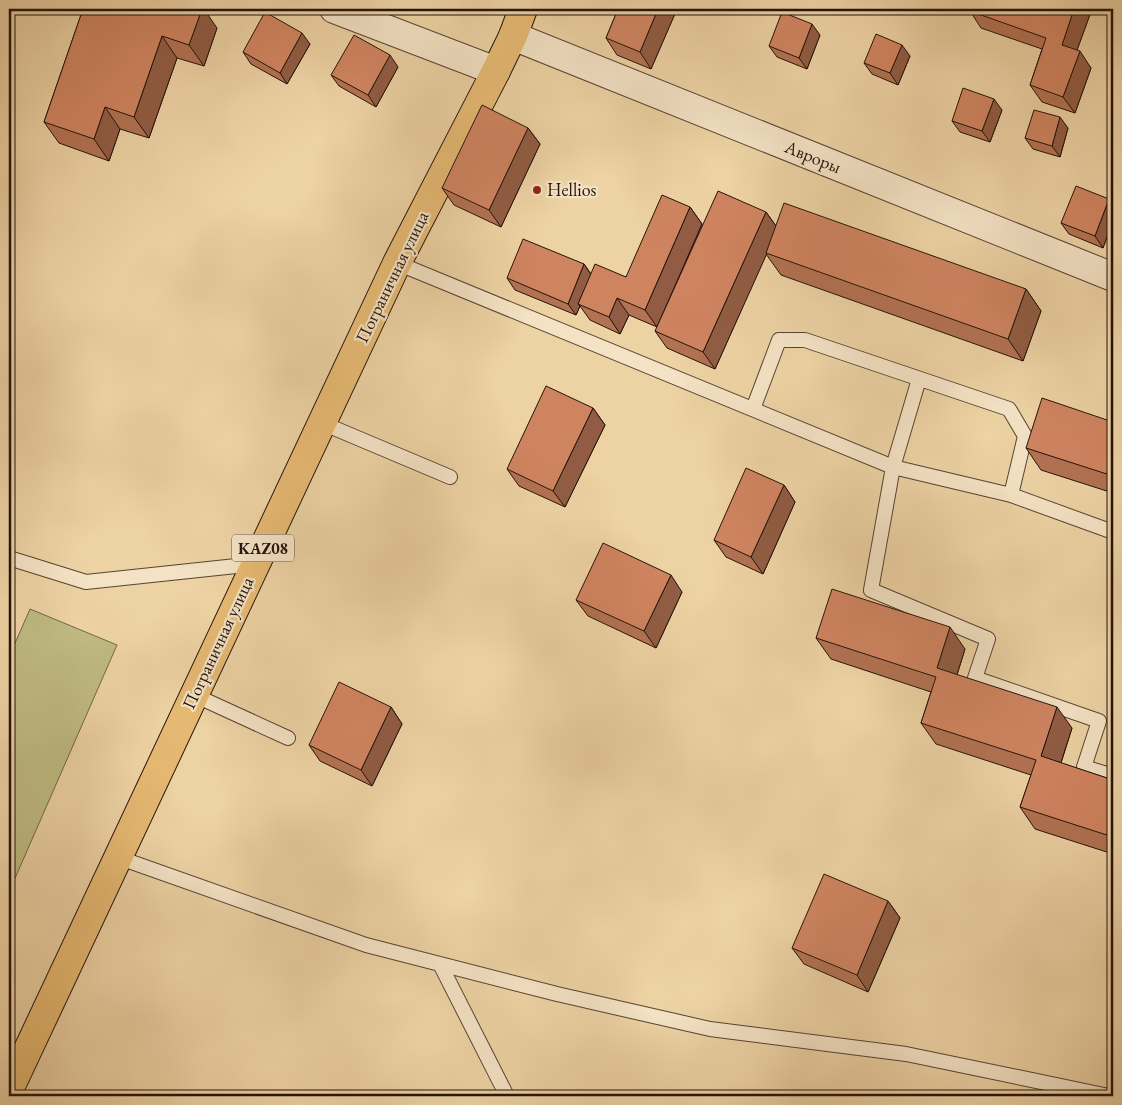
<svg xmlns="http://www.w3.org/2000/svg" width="1122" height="1105" viewBox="0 0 1122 1105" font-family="'EB Garamond',serif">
<rect width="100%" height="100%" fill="#edd2a4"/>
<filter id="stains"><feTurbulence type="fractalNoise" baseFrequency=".004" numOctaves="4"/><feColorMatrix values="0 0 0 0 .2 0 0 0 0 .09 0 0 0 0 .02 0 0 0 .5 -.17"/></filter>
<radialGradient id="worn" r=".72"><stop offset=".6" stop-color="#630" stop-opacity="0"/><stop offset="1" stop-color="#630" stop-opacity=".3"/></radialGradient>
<!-- green -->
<path fill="#bfba81" stroke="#726646" d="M 30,609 L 117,645 L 9,892 L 9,657 Z"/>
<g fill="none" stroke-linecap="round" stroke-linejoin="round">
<!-- lane casing -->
<g stroke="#574331" stroke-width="16">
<path id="lane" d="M 397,263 L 893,467 L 1011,495 L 1113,532
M 919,379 L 893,467 L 871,590 L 988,639 L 975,678 L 1099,721 L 1084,767 L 1113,776
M 753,409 L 779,340 L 805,340 L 1009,409 L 1025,436 L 1011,495
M 322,423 L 450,477
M 9,558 L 86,582 L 255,564
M 194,695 L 288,738
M 117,857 L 366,945 L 557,994 L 710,1029 L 906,1054 L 1109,1096
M 440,964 L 507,1096"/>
</g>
<!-- street casing -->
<g stroke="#574331" stroke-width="30">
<path id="street" d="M 334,9 L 496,71
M 513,36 L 1113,277"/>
</g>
<!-- highway casing -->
<g stroke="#25130b" stroke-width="30">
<path id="highway" d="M 9,1090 L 397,263 L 496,71 L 513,36 L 523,9"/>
</g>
<!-- lane -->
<use href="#lane" stroke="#f3e2c4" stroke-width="14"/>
<!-- street -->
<use href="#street" stroke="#f3e2c4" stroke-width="28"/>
<!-- highway -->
<use href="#highway" stroke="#e6b972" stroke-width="28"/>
</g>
<!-- wall -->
<path fill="#b27253" stroke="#25130b" d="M 83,9 L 217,28 L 204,66 L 177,58 L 149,138 L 120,129 L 109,161 L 59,143 L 44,122 Z
M 446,9 L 457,9 L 455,14 Z
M 618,9 L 677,9 L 651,69 L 617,55 L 606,38 Z
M 1092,9 L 1077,50 L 1091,68 L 1075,113 L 1042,102 L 1030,85 L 1042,49 L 981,28 L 970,11 Z
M 820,35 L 807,69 L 777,57 L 769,46 Z
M 310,44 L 287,84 L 251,64 L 243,52 Z
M 910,56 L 898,85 L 872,74 L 864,63 Z
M 398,67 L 376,107 L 339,86 L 331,75 Z
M 1002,110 L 990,142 L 960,132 L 952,121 Z
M 528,128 L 540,144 L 501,227 L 454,205 L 442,188 Z
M 1068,128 L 1060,157 L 1033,149 L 1025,138 Z
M 1109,199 L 1113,205 L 1113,221 L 1103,248 L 1069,234 L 1061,223 Z
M 690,207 L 702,224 L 657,327 L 629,315 L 620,334 L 590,320 L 580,306 L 576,315 L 515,290 L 507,278 L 584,264 L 591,274 L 626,277 Z
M 766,212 L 776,226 L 1026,289 L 1041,311 L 1023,361 L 781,275 L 766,254 L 715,369 L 667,348 L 655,331 Z
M 593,408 L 605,425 L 565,507 L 519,486 L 507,469 Z
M 1113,422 L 1113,493 L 1041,470 L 1026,448 Z
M 784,485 L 795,502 L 763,574 L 726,557 L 714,540 Z
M 682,592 L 656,648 L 588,616 L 576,600 Z
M 816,638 L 965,649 L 957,675 L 1072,728 L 1061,763 L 1113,780 L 1113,854 L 1035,829 L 1020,807 L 1031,775 L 936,744 L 921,723 L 931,692 L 831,659 Z
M 391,707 L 402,724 L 372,786 L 320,761 L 309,745 Z
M 888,901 L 900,918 L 868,992 L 804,964 L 792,948 Z"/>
<!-- shaded-wall -->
<path fill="#915c43" stroke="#25130b" d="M 202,9 L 204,9 L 217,28 L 204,66 L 189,45 Z
M 451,9 L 457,9 L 455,14 Z
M 658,9 L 677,9 L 651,69 L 640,52 Z
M 1074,9 L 1092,9 L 1073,61 L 1062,45 Z
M 812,24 L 820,35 L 807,69 L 799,58 Z
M 302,33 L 310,44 L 287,84 L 280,73 Z
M 162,36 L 177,58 L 149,138 L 134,117 Z
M 902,45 L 910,56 L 898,85 L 890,73 Z
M 1080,51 L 1091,68 L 1075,113 L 1063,97 Z
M 390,55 L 398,67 L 376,107 L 368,95 Z
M 994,99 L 1002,110 L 990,142 L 982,131 Z
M 105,107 L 120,129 L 109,161 L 94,139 Z
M 1060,117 L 1068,128 L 1060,157 L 1052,146 Z
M 528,128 L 540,144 L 501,227 L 489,210 Z
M 1109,199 L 1113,205 L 1113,221 L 1103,248 L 1095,236 Z
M 690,207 L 702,224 L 657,327 L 645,310 Z
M 766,212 L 778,229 L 715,369 L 703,352 Z
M 584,264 L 592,276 L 578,304 L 580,306 L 576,315 L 568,304 Z
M 1026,289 L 1041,311 L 1023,361 L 1008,339 Z
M 617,298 L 629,315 L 620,334 L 609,317 Z
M 593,408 L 605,425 L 565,507 L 553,491 Z
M 784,485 L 795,502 L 763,574 L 751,557 Z
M 671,575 L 682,592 L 656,648 L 644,631 Z
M 950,627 L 965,649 L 952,690 L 937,668 Z
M 391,707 L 402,724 L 372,786 L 361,770 Z
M 1057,707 L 1072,728 L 1056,778 L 1041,756 Z
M 888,901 L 900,918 L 868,992 L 857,975 Z"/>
<!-- building -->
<path fill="#cf8460" stroke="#25130b" d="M 83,9 L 202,9 L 189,45 L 162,36 L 134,117 L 105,107 L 94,139 L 44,122 Z
M 618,9 L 658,9 L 640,52 L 606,38 Z
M 970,9 L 1074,9 L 1062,45 L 1080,51 L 1063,97 L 1030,85 L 1046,38 L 970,11 Z
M 265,12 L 302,33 L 280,73 L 243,52 Z
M 782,12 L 812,24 L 799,58 L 769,46 Z
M 876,34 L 902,45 L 890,73 L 864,63 Z
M 354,35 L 390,55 L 368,95 L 331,75 Z
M 963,88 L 994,99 L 982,131 L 952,121 Z
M 482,105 L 528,128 L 489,210 L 442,188 Z
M 1034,110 L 1060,117 L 1052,146 L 1025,138 Z
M 1076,186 L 1109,199 L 1095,236 L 1061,223 Z
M 718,191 L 766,212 L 703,352 L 655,331 Z
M 662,195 L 690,207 L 645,310 L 617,298 L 609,317 L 578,304 L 595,264 L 626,277 Z
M 784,203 L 1026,289 L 1008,339 L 766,253 Z
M 523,239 L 584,264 L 568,304 L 507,278 Z
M 546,386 L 593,408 L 553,491 L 507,469 Z
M 1042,398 L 1113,422 L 1113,476 L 1026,448 Z
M 746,468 L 784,485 L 751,557 L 714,540 Z
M 603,543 L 671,575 L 644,631 L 576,600 Z
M 832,589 L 950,627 L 937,668 L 1057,707 L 1041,756 L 1113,780 L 1113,837 L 1020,807 L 1036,760 L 921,723 L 936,677 L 816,638 Z
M 339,682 L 391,707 L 361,770 L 309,745 Z
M 824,874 L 888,901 L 857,975 L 792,948 Z"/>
<!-- markers -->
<circle fill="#8f2418" stroke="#f3e2c4" stroke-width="2" cx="537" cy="190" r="5"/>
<g text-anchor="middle" stroke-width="4.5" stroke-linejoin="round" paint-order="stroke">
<!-- shield labels -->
<rect fill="#f3e2c4" stroke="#635142" stroke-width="1" x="232" y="534.5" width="62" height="27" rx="4"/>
<g font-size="16" font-weight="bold" fill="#25130b">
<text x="263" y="554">KAZ08</text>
</g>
<!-- street labels -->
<g font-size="18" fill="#25130b" stroke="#f3e2c4">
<text transform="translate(813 157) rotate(22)" y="6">Авроры</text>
<text transform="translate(392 277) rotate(-64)" y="6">Пограничная улица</text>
<text transform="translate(218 643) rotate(-65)" y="6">Пограничная улица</text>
</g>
<!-- poi labels -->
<g font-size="18" fill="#25130b" stroke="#f3e2c4" text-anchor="start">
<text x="547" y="196">Hellios</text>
</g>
</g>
<!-- margin -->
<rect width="1122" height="1105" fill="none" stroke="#edd2a4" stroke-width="30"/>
<rect x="10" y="10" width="1102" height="1085" fill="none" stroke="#25130b" stroke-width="2.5"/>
<rect x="15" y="15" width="1092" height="1075" fill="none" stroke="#25130b"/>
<rect width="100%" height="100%" filter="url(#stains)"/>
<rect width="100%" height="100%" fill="url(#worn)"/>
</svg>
